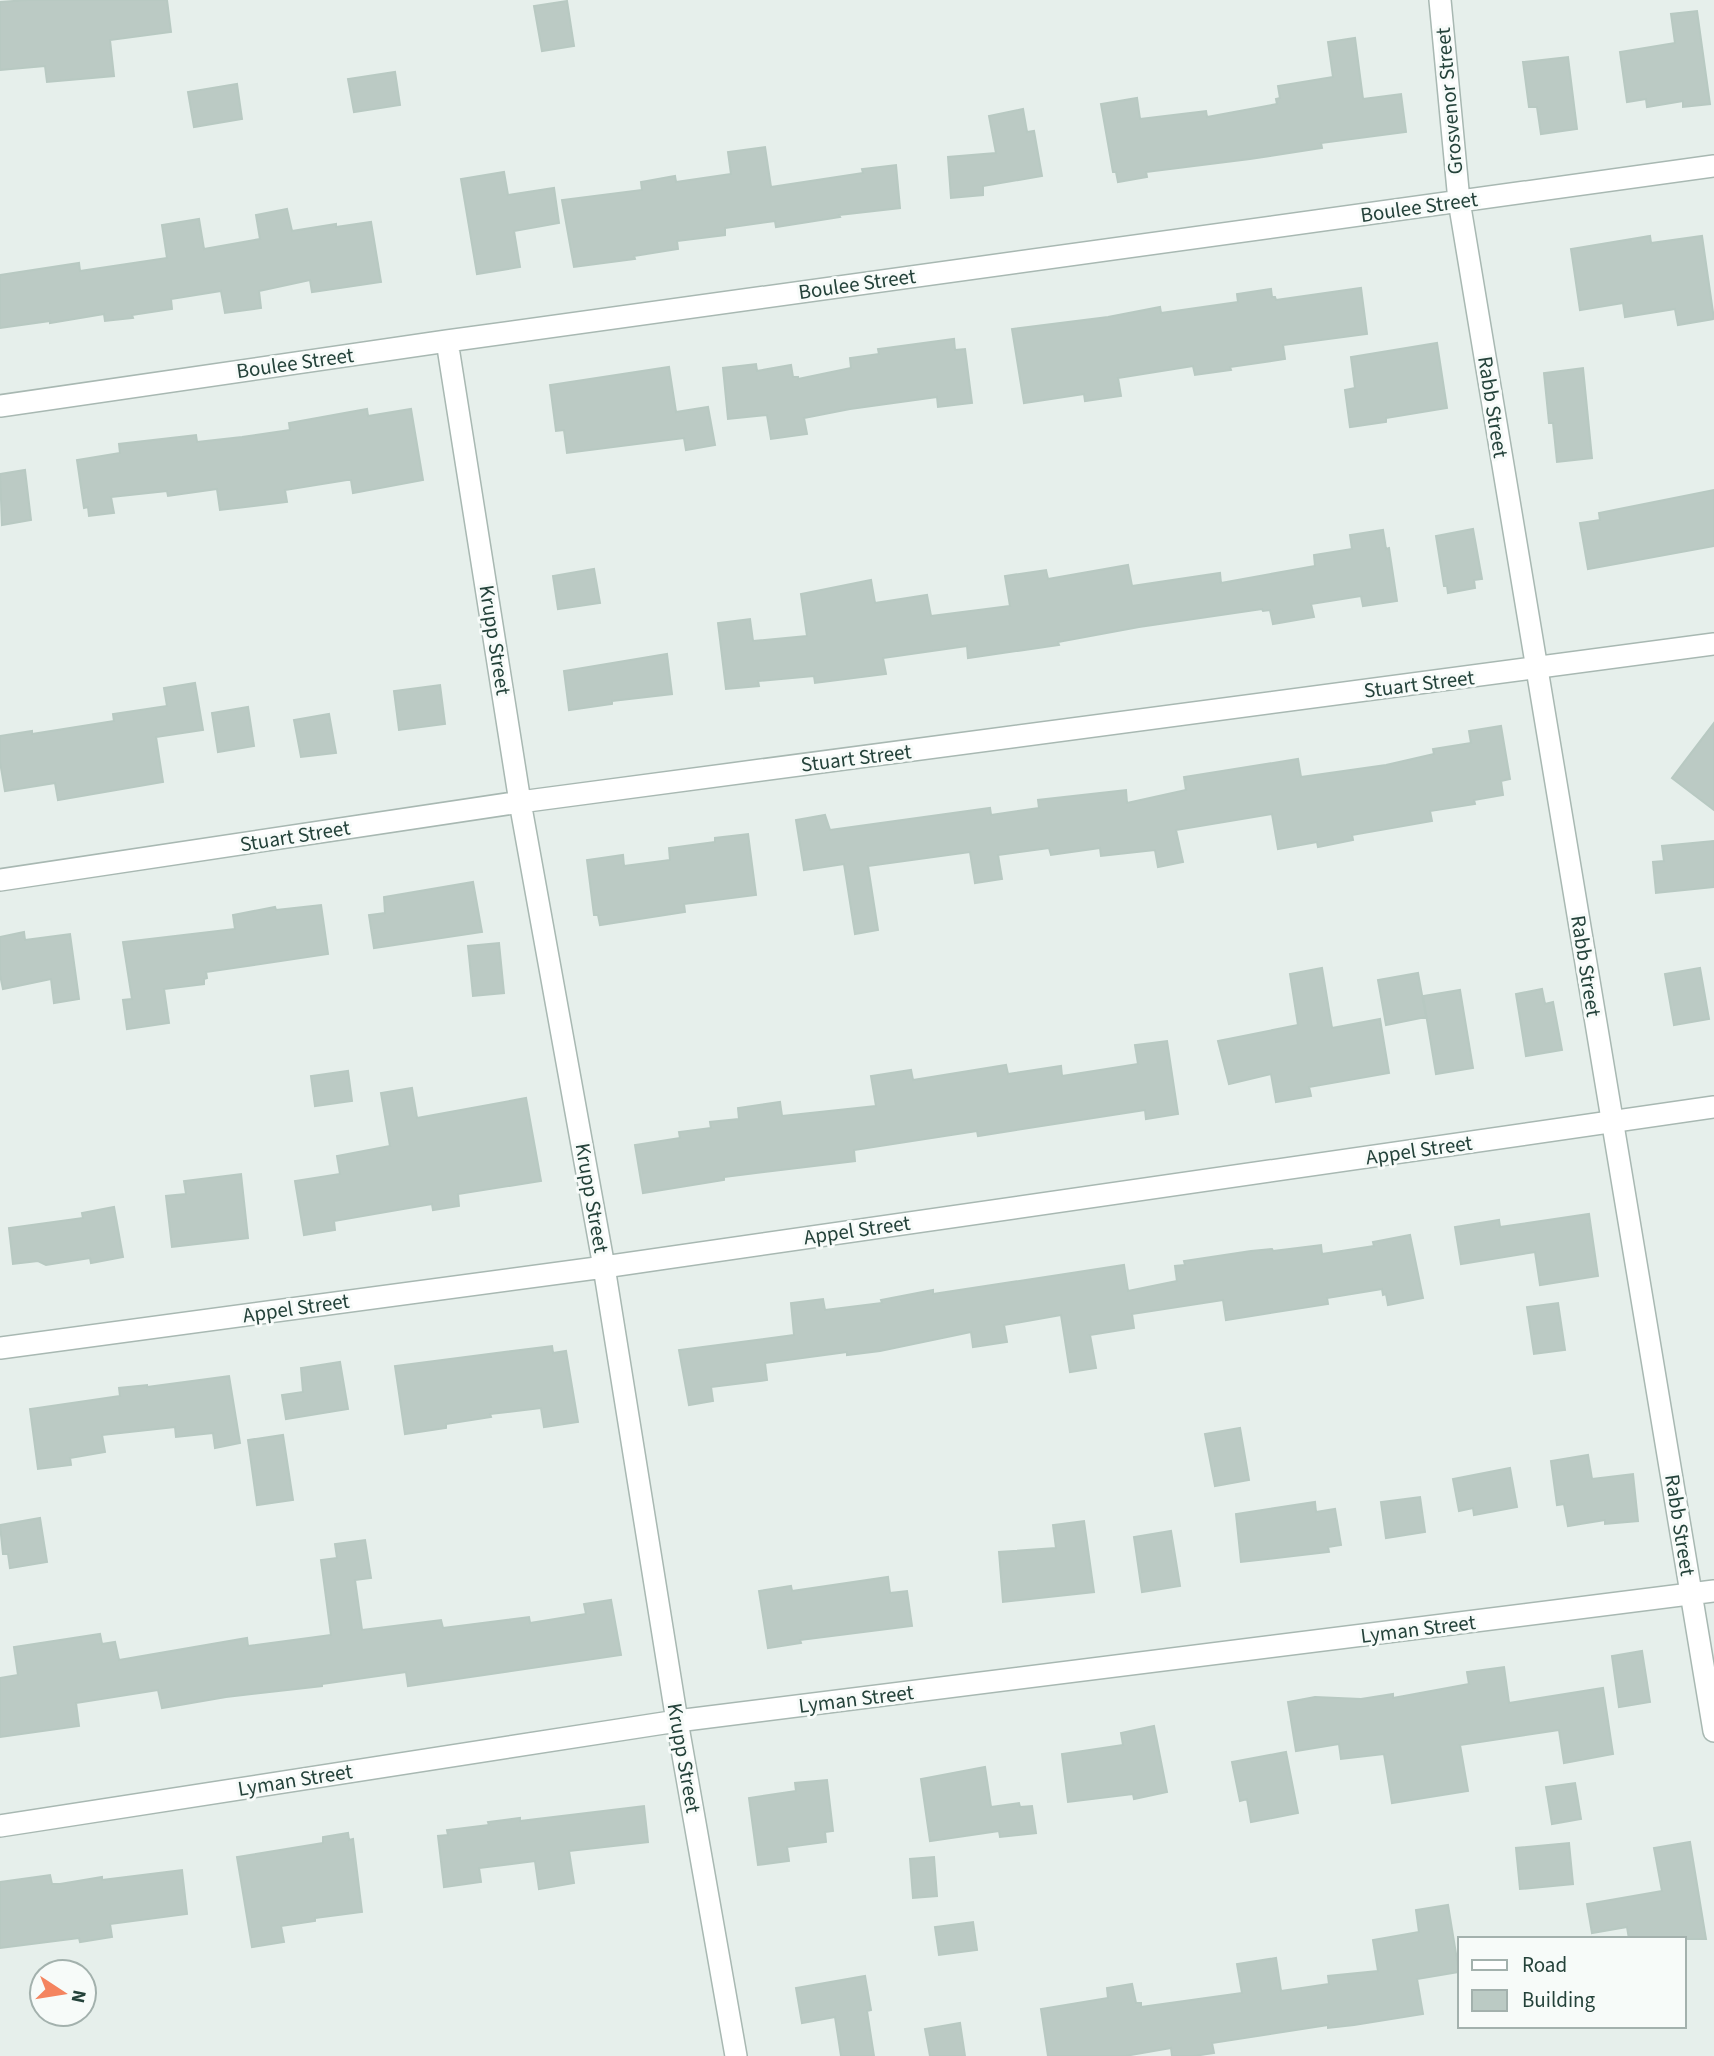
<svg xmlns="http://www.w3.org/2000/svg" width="1714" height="2056" viewBox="0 0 1714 2056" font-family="'Source Sans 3',sans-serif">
<rect width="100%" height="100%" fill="#e6efeb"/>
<!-- building -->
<path fill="#bbcac4" stroke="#b8c9c2" stroke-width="2" d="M 27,0 L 167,0 L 171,32 L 110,40 L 114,76 L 47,82 L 45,66 L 0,70 L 0,2 Z
M 567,1 L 574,46 L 542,51 L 534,6 Z
M 1697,11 L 1710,104 L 1683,107 L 1683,101 L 1647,107 L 1646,99 L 1627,102 L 1620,52 L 1675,43 L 1671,14 Z
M 1355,38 L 1363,99 L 1401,94 L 1406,132 L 1321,143 L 1322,148 L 1250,159 L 1146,172 L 1147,177 L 1118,182 L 1116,172 L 1113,172 L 1101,104 L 1137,98 L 1140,119 L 1206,111 L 1207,117 L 1277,104 L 1276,99 L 1280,98 L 1278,86 L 1333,77 L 1328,42 Z
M 1568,57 L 1577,129 L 1541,134 L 1537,107 L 1529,107 L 1523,62 Z
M 395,72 L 400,105 L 354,112 L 348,79 Z
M 237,84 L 242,119 L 194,127 L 188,92 Z
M 1023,109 L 1027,132 L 1034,131 L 1042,176 L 983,186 L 983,195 L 951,198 L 948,157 L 996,153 L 989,116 Z
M 765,147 L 771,187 L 863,173 L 862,169 L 896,165 L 900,208 L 839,215 L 840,217 L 776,227 L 775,221 L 725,228 L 725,235 L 677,241 L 678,249 L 634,256 L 635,259 L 574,267 L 562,200 L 642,190 L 641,182 L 675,176 L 676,182 L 731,174 L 728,152 Z
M 504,172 L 508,195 L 554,188 L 559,223 L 514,231 L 520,267 L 477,274 L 461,179 Z
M 287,209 L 292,231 L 336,224 L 336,227 L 371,222 L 381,282 L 312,292 L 310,280 L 259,291 L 261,308 L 225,313 L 221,291 L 171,299 L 172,309 L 132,315 L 133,318 L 105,321 L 104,314 L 50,323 L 50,321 L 0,328 L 0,275 L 79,263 L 80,271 L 167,258 L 162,225 L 199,219 L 204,249 L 260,239 L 256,215 Z
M 1650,236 L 1651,243 L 1702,236 L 1714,319 L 1678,325 L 1675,309 L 1625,317 L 1623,303 L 1580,310 L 1571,249 Z
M 1361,288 L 1367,334 L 1283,345 L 1285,359 L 1230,367 L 1231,370 L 1195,375 L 1193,366 L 1118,378 L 1121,396 L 1085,401 L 1084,394 L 1024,403 L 1012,329 L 1108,317 L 1160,307 L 1161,313 L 1238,302 L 1237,294 L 1271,289 L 1272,297 L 1275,297 L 1276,300 Z
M 954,339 L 955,350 L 965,349 L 972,403 L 938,407 L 937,397 L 850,409 L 804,418 L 807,434 L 771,439 L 767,415 L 728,419 L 723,368 L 756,364 L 757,371 L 791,365 L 793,377 L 798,377 L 798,379 L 851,368 L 850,358 L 879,354 L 878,349 Z
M 1437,343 L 1447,408 L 1386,418 L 1386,422 L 1350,427 L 1345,390 L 1355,388 L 1351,357 Z
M 669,367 L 676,412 L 708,407 L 715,445 L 686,450 L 684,438 L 567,453 L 564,430 L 556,431 L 550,385 Z
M 1583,368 L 1592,458 L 1557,462 L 1553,423 L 1549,423 L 1544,373 Z
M 367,409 L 368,416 L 411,409 L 423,480 L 353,493 L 351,480 L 347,480 L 285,490 L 287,502 L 220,510 L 217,489 L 168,496 L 167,491 L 111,497 L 114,513 L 89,516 L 88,507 L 84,508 L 77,460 L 120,453 L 119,444 L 196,435 L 197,442 L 242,437 L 290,430 L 289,423 Z
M 25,470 L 31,520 L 2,525 L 0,474 Z
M 1714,490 L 1714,546 L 1588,569 L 1580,523 L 1600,520 L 1599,513 Z
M 1473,529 L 1482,579 L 1474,580 L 1475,588 L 1448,593 L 1447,586 L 1444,586 L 1436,536 Z
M 1383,530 L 1386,549 L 1389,548 L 1397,601 L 1363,606 L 1361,596 L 1311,604 L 1314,617 L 1273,624 L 1270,610 L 1263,611 L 1262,609 L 1139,627 L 1058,642 L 1059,645 L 968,658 L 967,646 L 883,658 L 886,674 L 815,683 L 814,676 L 758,681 L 759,686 L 726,689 L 718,623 L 750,619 L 753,641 L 807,636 L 801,594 L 871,580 L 875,603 L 927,595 L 931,616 L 1010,606 L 1005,576 L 1046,570 L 1048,579 L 1128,565 L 1132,586 L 1220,573 L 1221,583 L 1315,566 L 1314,555 L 1352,549 L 1350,535 Z
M 594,569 L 600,603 L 558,609 L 553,576 Z
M 667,654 L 672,694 L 612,701 L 612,704 L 569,710 L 564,671 Z
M 195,683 L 203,730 L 156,737 L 163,782 L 58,800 L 55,783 L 5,791 L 0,762 L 0,736 L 32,731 L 32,734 L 114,721 L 113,714 L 167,706 L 164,688 Z
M 440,685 L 445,724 L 399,730 L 394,691 Z
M 248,707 L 254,746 L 218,752 L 212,713 Z
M 329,714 L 336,753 L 301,757 L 294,720 Z
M 1714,723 L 1714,810 L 1672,778 Z
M 1501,726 L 1510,779 L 1501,781 L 1503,795 L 1474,800 L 1475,804 L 1430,811 L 1432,821 L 1352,835 L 1353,840 L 1318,847 L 1317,842 L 1278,849 L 1272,814 L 1176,830 L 1183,862 L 1158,867 L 1155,850 L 1101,856 L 1100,848 L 1051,855 L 1049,848 L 998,855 L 1002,879 L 975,883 L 970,852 L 868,866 L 878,930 L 855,934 L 844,864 L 804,870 L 796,820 L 825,815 L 830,830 L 990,808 L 991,815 L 1039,808 L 1038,800 L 1126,790 L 1127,803 L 1186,790 L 1184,777 L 1298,759 L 1301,777 L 1386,765 L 1434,754 L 1433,749 L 1471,743 L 1469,731 Z
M 748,834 L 756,895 L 684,904 L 685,912 L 600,925 L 598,915 L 594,915 L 587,860 L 623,855 L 624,866 L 670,860 L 669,848 L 715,842 L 715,838 Z
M 1714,841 L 1714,887 L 1656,893 L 1653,862 L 1664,861 L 1662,846 Z
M 473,882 L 482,932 L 374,948 L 369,915 L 385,913 L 384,897 Z
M 321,905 L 328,954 L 206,972 L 207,978 L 204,979 L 204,984 L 164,989 L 169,1023 L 127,1029 L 123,1000 L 132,999 L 123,942 L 235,929 L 233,915 L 275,907 L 276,910 Z
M 24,932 L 25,940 L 70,934 L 79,999 L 54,1003 L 51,979 L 3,989 L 0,975 L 0,937 Z
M 499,943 L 504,993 L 473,996 L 468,946 Z
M 1322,968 L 1332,1028 L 1380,1019 L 1389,1073 L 1309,1087 L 1311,1096 L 1276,1102 L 1271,1074 L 1229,1084 L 1218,1041 L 1298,1025 L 1290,974 Z
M 1700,968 L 1709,1019 L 1674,1025 L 1665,974 Z
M 1418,973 L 1426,1017 L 1386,1025 L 1378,980 Z
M 1542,989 L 1545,1004 L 1553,1002 L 1562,1050 L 1526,1056 L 1516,994 Z
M 1460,990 L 1473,1068 L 1436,1074 L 1423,996 Z
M 1167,1041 L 1178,1114 L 1146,1119 L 1145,1110 L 978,1136 L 977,1131 L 854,1150 L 855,1161 L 724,1177 L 724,1180 L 643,1193 L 635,1145 L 680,1138 L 679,1132 L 711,1128 L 710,1122 L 739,1119 L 738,1108 L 780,1102 L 782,1116 L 876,1106 L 871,1076 L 911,1070 L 913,1080 L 1006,1065 L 1008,1074 L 1061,1066 L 1062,1076 L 1138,1064 L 1135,1045 Z
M 348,1071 L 352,1101 L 315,1106 L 311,1076 Z
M 412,1088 L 417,1118 L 526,1098 L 541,1181 L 458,1194 L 459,1206 L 433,1210 L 432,1204 L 334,1221 L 335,1230 L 304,1235 L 295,1181 L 340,1174 L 337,1156 L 390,1146 L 381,1093 Z
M 241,1174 L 248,1238 L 172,1247 L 166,1196 L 186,1194 L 184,1181 Z
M 114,1207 L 123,1257 L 91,1263 L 90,1258 L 46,1265 L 38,1261 L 13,1264 L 9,1228 L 83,1218 L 82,1213 Z
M 1589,1214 L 1598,1276 L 1540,1285 L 1535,1252 L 1461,1264 L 1455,1227 L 1499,1220 L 1500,1227 Z
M 1410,1235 L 1423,1298 L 1388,1305 L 1386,1294 L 1383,1295 L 1382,1289 L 1327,1298 L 1328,1304 L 1226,1320 L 1223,1300 L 1132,1314 L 1134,1328 L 1090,1335 L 1096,1368 L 1070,1372 L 1061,1315 L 1004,1325 L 1007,1342 L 973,1347 L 971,1332 L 880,1351 L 847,1355 L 847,1352 L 765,1363 L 767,1380 L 711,1387 L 713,1401 L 689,1405 L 679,1350 L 794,1335 L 791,1303 L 823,1299 L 825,1310 L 882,1303 L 881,1300 L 933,1290 L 933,1294 L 1124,1265 L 1128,1291 L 1177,1281 L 1175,1266 L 1185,1265 L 1184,1261 L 1251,1251 L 1272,1249 L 1273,1251 L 1321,1245 L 1322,1254 L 1374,1246 L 1373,1242 Z
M 1558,1303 L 1565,1350 L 1534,1354 L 1527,1307 Z
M 552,1346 L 553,1353 L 566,1351 L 578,1422 L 544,1427 L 541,1408 L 490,1414 L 491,1417 L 446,1424 L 446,1428 L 405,1434 L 395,1366 Z
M 340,1362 L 348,1409 L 286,1419 L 282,1395 L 303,1392 L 301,1368 Z
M 229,1376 L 240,1443 L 215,1448 L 213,1433 L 176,1437 L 175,1427 L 102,1435 L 105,1452 L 70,1458 L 71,1465 L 38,1469 L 30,1409 L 120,1396 L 119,1388 L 147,1385 L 147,1387 Z
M 1240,1428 L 1249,1480 L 1215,1486 L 1205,1434 Z
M 283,1435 L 293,1500 L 257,1505 L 248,1440 Z
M 1588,1455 L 1592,1479 L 1633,1474 L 1638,1521 L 1605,1524 L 1605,1520 L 1568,1526 L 1564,1504 L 1557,1505 L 1551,1461 Z
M 1510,1468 L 1517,1507 L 1474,1515 L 1473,1508 L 1459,1511 L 1453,1479 Z
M 1420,1497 L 1425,1532 L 1386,1538 L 1381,1502 Z
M 1315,1502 L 1316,1512 L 1335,1509 L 1341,1545 L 1328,1547 L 1329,1552 L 1241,1562 L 1236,1514 Z
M 40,1518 L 47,1562 L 10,1568 L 8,1554 L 3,1554 L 0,1525 Z
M 1084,1521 L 1094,1592 L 1003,1602 L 999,1552 L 1056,1548 L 1053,1525 Z
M 1171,1531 L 1180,1586 L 1142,1592 L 1134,1537 Z
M 365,1540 L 371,1578 L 355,1580 L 362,1630 L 441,1620 L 443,1628 L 529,1617 L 530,1623 L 586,1614 L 584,1604 L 611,1600 L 621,1655 L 408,1686 L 406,1672 L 322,1684 L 322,1686 L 226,1697 L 162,1708 L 158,1690 L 76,1703 L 79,1726 L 0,1737 L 0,1678 L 18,1675 L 14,1647 L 100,1634 L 102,1644 L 115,1642 L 119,1660 L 247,1638 L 248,1646 L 331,1635 L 321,1560 L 337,1558 L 335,1544 Z
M 888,1577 L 890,1593 L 907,1591 L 912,1626 L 800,1640 L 801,1643 L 768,1648 L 759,1591 L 791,1586 L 792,1591 Z
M 1642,1651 L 1650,1702 L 1619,1707 L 1612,1656 Z
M 1504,1667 L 1509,1703 L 1603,1688 L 1613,1754 L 1564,1763 L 1559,1730 L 1460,1745 L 1468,1791 L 1392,1803 L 1384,1754 L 1341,1759 L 1339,1744 L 1296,1751 L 1288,1702 L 1315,1697 L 1361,1699 L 1393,1694 L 1393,1698 L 1469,1684 L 1467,1672 Z
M 1154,1726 L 1167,1792 L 1134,1799 L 1133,1794 L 1068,1802 L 1062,1754 L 1123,1745 L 1121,1733 Z
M 1286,1752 L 1298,1813 L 1251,1822 L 1247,1799 L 1240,1801 L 1232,1762 Z
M 985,1767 L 991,1807 L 1019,1803 L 1020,1807 L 1032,1806 L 1036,1833 L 1000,1837 L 999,1831 L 930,1841 L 921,1779 Z
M 827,1780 L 833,1831 L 825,1832 L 826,1842 L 787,1847 L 789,1861 L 758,1865 L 749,1798 L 796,1791 L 795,1783 Z
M 1575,1783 L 1581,1819 L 1552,1824 L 1546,1787 Z
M 644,1806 L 648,1842 L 569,1851 L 574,1883 L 539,1889 L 535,1861 L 479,1868 L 481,1882 L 444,1887 L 438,1836 L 448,1835 L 447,1830 L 489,1825 L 488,1822 L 520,1818 L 520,1821 Z
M 348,1833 L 349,1840 L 353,1839 L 362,1912 L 315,1918 L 315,1921 L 281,1926 L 284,1942 L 252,1947 L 237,1857 L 323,1843 L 323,1837 Z
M 1690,1842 L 1706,1939 L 1629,1939 L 1627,1927 L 1592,1933 L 1587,1904 L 1662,1891 L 1654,1848 Z
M 1569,1843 L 1573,1884 L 1520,1889 L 1516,1848 Z
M 934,1857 L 937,1896 L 913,1898 L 910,1859 Z
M 182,1870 L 187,1914 L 110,1924 L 112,1937 L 80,1942 L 79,1938 L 0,1948 L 0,1882 L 50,1875 L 52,1884 L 60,1884 L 102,1877 L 102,1880 Z
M 1448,1905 L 1459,1972 L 1417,1979 L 1423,2014 L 1354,2025 L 1328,2028 L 1328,2025 L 1212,2043 L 1214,2053 L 1194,2056 L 1172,2056 L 1171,2048 L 1125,2056 L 1048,2056 L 1041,2009 L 1108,1998 L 1107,1988 L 1132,1984 L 1136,2003 L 1141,2003 L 1141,2007 L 1242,1993 L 1237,1964 L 1276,1958 L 1281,1991 L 1329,1984 L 1328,1976 L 1378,1971 L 1373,1940 L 1419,1932 L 1416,1910 Z
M 973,1922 L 977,1950 L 939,1955 L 935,1927 Z
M 865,1976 L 871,2010 L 867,2011 L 874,2056 L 841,2056 L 835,2017 L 802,2023 L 796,1988 Z
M 960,2023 L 965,2056 L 930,2056 L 925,2029 Z"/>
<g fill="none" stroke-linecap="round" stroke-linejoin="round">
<!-- minor casing -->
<g stroke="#a8b8b2" stroke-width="24">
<path id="minor" d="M 1440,0 L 1459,201 L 1714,1731
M 447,341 L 520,802 L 604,1267 L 677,1721 L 736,2056
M 0,406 L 447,341 L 1714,166
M 0,880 L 520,802 L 1714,644
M 0,1348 L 604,1267 L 1714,1107
M 0,1826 L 677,1721 L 1714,1591"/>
</g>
<!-- minor -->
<use href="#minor" stroke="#fff" stroke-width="21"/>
</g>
<g text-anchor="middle" stroke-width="6" stroke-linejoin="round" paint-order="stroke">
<!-- street labels -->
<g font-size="21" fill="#24423a" stroke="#f7fbf9">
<text transform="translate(1449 101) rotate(-95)" y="7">Grosvenor Street</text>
<text transform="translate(1419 207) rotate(-8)" y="7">Boulee Street</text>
<text transform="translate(857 284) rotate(-8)" y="7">Boulee Street</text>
<text transform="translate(295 363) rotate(-8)" y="7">Boulee Street</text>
<text transform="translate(1493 407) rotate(81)" y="7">Rabb Street</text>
<text transform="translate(495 640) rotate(81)" y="7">Krupp Street</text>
<text transform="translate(1419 684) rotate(-7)" y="7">Stuart Street</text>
<text transform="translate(856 758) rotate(-7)" y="7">Stuart Street</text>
<text transform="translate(295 836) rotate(-9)" y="7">Stuart Street</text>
<text transform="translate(1586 966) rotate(81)" y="7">Rabb Street</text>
<text transform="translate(1419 1150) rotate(-8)" y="7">Appel Street</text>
<text transform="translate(592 1198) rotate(80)" y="7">Krupp Street</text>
<text transform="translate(857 1230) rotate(-8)" y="7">Appel Street</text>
<text transform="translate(296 1308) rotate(-8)" y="7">Appel Street</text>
<text transform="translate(1680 1525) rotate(81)" y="7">Rabb Street</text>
<text transform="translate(1418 1629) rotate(-7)" y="7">Lyman Street</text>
<text transform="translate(856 1699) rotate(-7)" y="7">Lyman Street</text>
<text transform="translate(684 1758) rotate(80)" y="7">Krupp Street</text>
<text transform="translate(295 1780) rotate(-9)" y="7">Lyman Street</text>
</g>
</g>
<!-- legend -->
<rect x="1458" y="1937" width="228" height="91" fill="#f7fbf9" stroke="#a3b1ad" stroke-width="2"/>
<rect x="1472" y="1960" width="35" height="10" fill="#ffffff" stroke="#a3b1ad" stroke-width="2"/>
<text x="1522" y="1972" font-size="21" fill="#24423a">Road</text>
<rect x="1472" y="1990" width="35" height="21" fill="#bbcac4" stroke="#a3b1ad" stroke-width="2"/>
<text x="1522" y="2007" font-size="21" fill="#24423a">Building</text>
<!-- north arrow -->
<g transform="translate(63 1993) rotate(102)"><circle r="33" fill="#f7fbf9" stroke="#a3b1ad" stroke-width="2"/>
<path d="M0-5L12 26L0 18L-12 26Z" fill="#f4845f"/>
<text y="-10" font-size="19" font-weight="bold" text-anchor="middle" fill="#24423a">N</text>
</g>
</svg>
